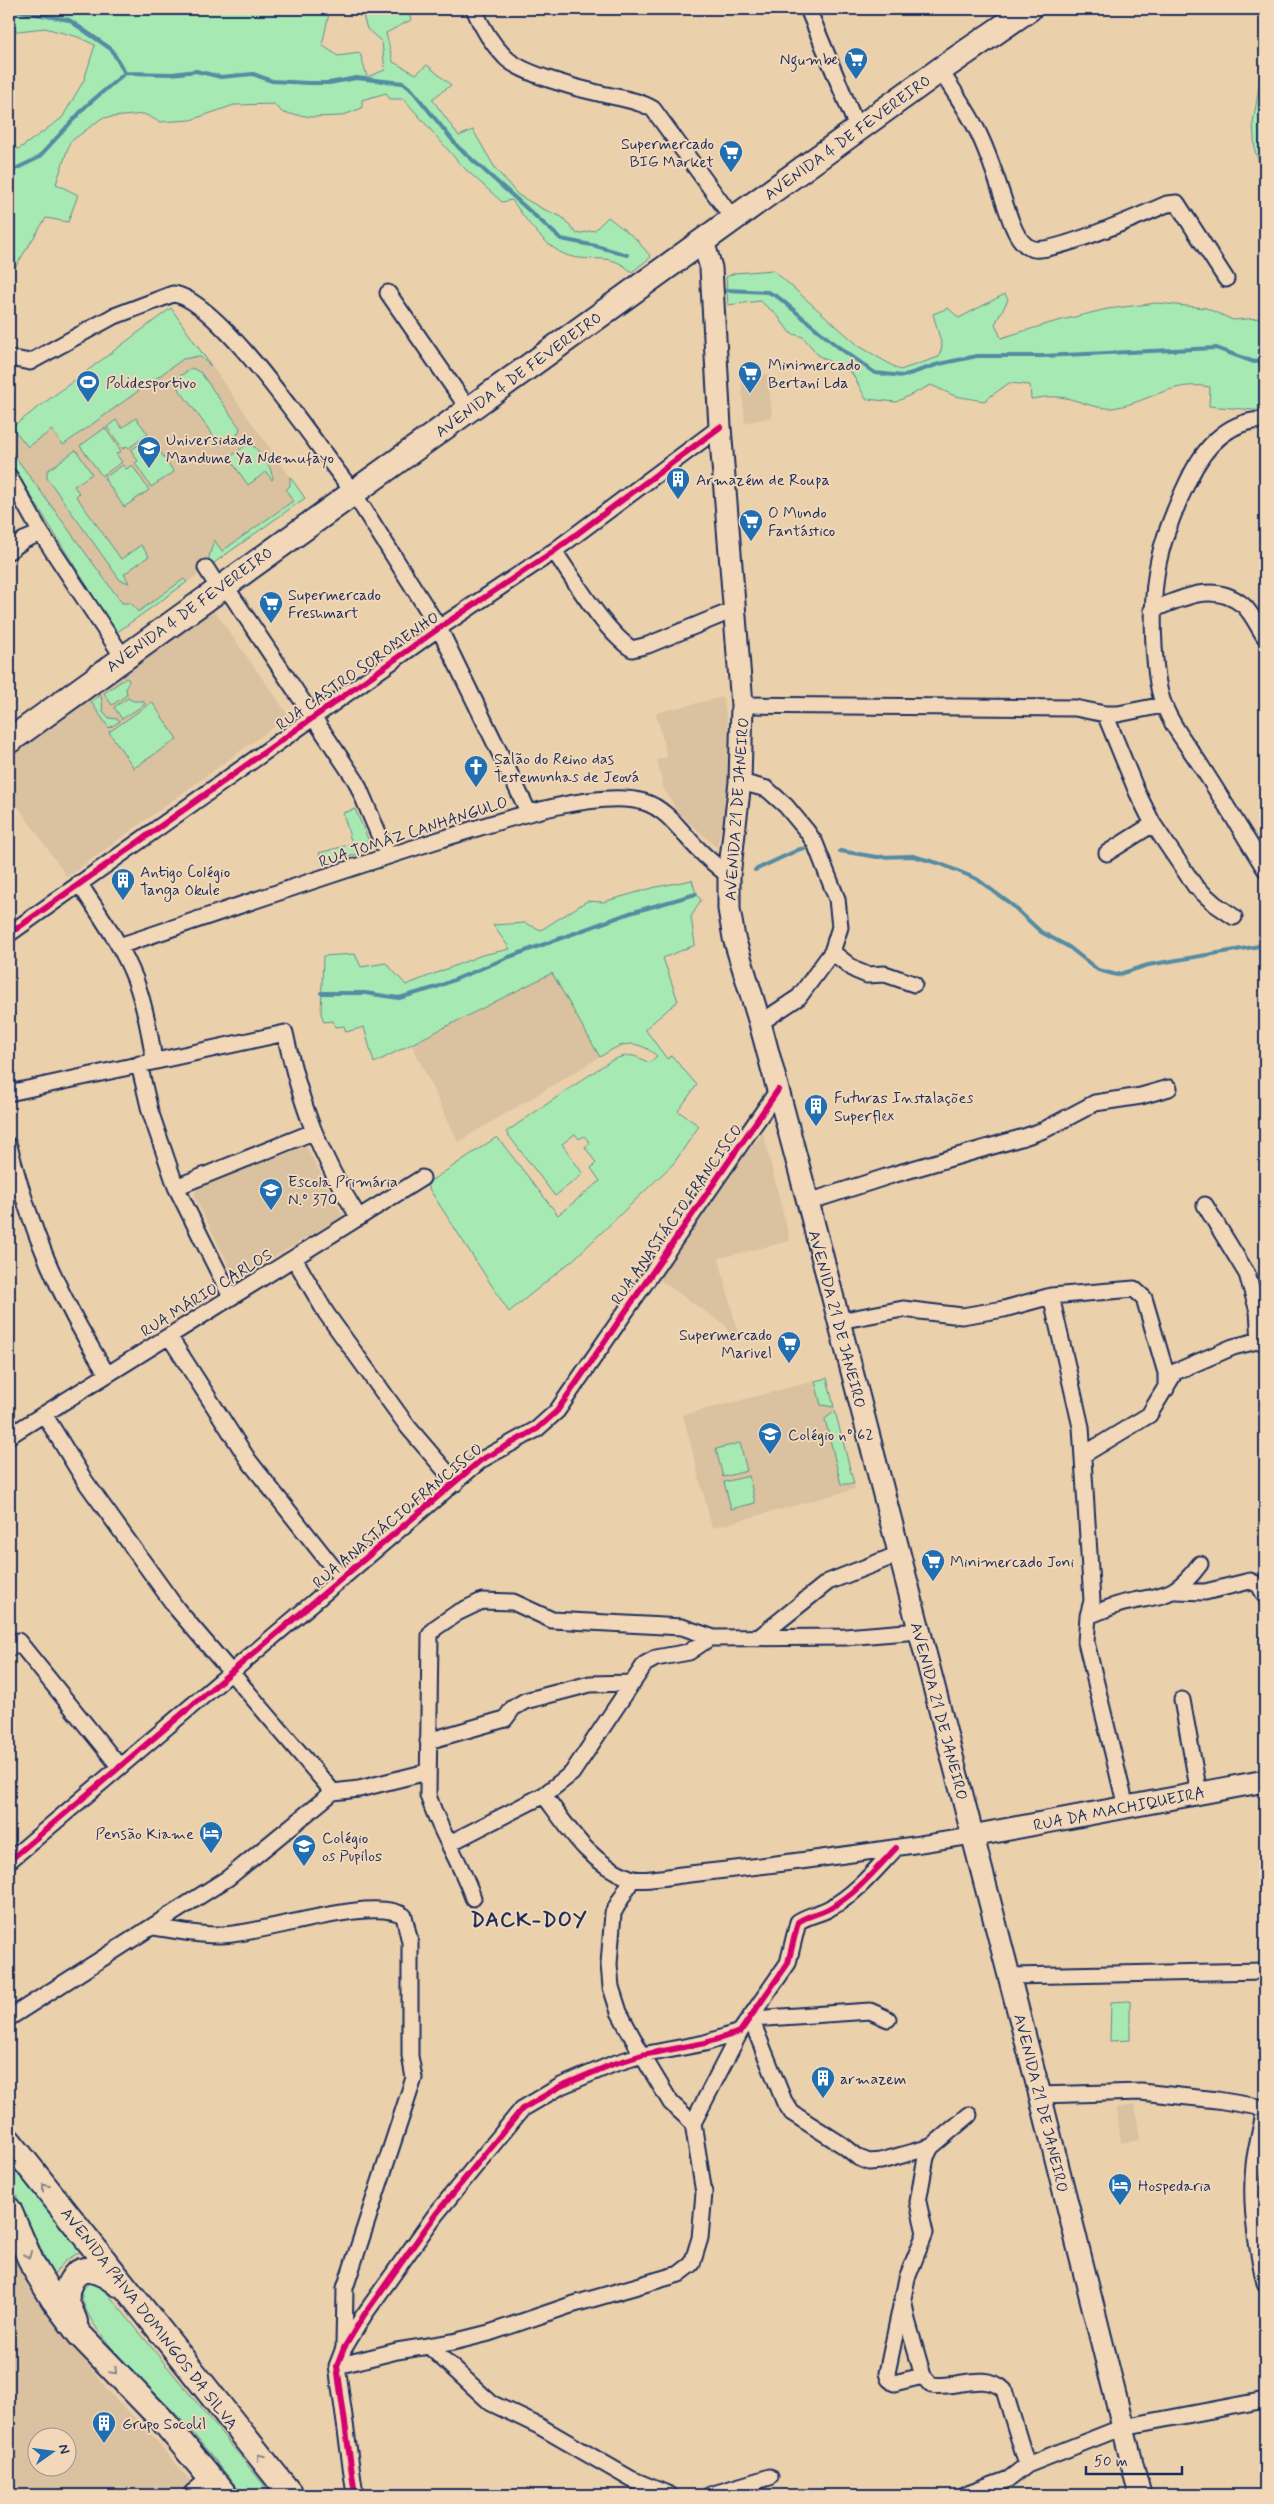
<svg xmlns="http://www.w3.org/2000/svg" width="1274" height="2504" viewBox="0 0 1274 2504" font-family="Mynerve,sans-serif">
<rect width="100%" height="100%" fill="#ebd0ac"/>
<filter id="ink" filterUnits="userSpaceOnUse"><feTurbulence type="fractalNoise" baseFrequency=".02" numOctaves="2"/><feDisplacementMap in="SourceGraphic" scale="10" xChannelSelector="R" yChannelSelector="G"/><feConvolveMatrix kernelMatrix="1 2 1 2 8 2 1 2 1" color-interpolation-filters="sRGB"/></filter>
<g filter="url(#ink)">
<!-- built -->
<path fill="#dac1a0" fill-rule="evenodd" d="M 171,308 L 305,498 L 116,633 L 9,460 L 9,430 Z
M 768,374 L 772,417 L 745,423 L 741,379 Z
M 213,609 L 289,716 L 67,877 L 9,793 L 9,756 Z
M 723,697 L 732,748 L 726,805 L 717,848 L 677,811 L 663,787 L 657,760 L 667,757 L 656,713 Z
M 552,973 L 600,1057 L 458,1142 L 412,1045 Z
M 763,1133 L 790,1241 L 719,1258 L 738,1334 L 729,1336 L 726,1326 L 657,1278 L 726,1176 L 732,1175 L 732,1171 Z
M 306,1146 L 343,1216 L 236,1279 L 195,1198 L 195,1192 L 197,1188 Z
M 827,1378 L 855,1489 L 712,1528 L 683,1415 Z
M 1135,2105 L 1140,2140 L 1121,2143 L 1117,2108 Z
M 9,2235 L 38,2297 L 56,2323 L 111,2394 L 151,2434 L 201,2495 L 9,2495 ZM 38,2436 L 68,2436 L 68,2466 L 38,2466 Z"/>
<!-- green -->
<path fill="#a7e9b2" stroke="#618c88" d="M 9,9 L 330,9 L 322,45 L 338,56 L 360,53 L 367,77 L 385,70 L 382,42 L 367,29 L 361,9 L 408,9 L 411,20 L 386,33 L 393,62 L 416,74 L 427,65 L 451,85 L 432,99 L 459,136 L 473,130 L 495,168 L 518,195 L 543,209 L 562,217 L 577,234 L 595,230 L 608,217 L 636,239 L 651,257 L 632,272 C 609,252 598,262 573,257 C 548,252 526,220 512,200 L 502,202 L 462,166 L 404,99 L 390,99 L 386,93 L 362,100 L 362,108 L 341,116 L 313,117 L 283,113 L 274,104 L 234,105 L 191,120 L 160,122 L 144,114 L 102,118 L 70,142 L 56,184 L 78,195 L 68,222 L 46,218 L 14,269 L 9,292 L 9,146 L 19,149 L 62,118 L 84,80 L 95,45 L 78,37 L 45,28 L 9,32 Z
M 1265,51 L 1265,179 L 1255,151 L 1253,123 Z
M 773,270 L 859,346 L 900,370 L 939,357 L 942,346 L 933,314 L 948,308 L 959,318 L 1005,294 L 1008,300 L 995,324 L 1001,338 L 1054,322 L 1107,309 L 1157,303 L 1206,308 L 1233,320 L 1261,318 L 1265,310 L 1265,411 L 1209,406 L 1210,387 C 1173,380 1150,401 1118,407 C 1098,412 1077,398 1058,397 C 1049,396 1039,398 1031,399 L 1030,385 L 1009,383 L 984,401 L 955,396 L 931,385 L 896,402 L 866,399 L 852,373 L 819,356 L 803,337 L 790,333 L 777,315 L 760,301 L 728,305 L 726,277 L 735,273 Z
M 171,308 L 211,366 L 199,356 L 183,359 L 63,445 L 52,430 L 28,447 L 12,427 Z
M 192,368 L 201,373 L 240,428 L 238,434 L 221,446 L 173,381 Z
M 136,418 L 148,434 L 129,448 L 127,446 L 123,449 L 107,427 L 116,420 L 122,428 Z
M 105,428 L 121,451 L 116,454 L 122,462 L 102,476 L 80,446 Z
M 150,437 L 174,472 L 151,487 L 135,463 L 138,461 L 131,450 Z
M 246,445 L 255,447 L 270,468 L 273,478 L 272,480 L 266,472 L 248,485 L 229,458 Z
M 9,448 L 122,603 L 131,603 L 138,612 L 184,579 L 187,582 L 116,633 L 9,460 Z
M 76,450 L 92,474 L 74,486 L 79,493 L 76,496 L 121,559 L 141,545 L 149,556 L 124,574 L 129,583 L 120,580 L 47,478 L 47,471 Z
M 123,465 L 126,469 L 132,465 L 149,490 L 124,507 L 104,478 Z
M 290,477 L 305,498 L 211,565 L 209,557 L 214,540 L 222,551 L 293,501 L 286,490 L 290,486 Z
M 126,678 L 129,680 L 126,688 L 127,695 L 112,705 L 104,693 Z
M 101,695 L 103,711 L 109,718 L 118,719 L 120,721 L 109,728 L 91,702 Z
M 128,698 L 133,701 L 143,701 L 145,704 L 122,719 L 114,707 Z
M 152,702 L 177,739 L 134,768 L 109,732 Z
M 355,809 L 368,839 L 368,849 L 364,852 L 323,865 L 319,853 L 352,844 L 343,813 Z
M 692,880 L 696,894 L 701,900 L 691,917 L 695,945 L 663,958 L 678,1001 L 645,1029 L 667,1059 L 672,1056 L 697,1085 L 678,1111 L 699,1126 L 674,1163 L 574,1259 L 509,1312 L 426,1184 L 497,1137 L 558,1215 L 600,1181 L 591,1168 L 596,1163 L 585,1147 L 590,1143 L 584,1136 L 579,1139 L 575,1134 L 562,1144 L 583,1174 L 555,1196 L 506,1132 L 610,1061 C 628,1054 632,1053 649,1063 L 657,1056 C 636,1038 622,1042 600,1057 L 552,973 L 374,1063 L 364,1027 L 346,1032 L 344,1026 L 335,1027 L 333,1021 L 324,1022 L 321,1013 L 323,956 L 355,954 L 361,967 L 386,963 L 406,985 L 482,955 L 510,949 L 493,925 L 525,923 L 541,930 L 587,901 L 603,902 L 656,887 Z
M 827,1378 L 834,1407 L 821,1405 L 815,1381 Z
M 835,1411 L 854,1484 L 841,1484 L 825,1419 Z
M 740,1443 L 747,1471 L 723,1477 L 716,1449 Z
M 749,1476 L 755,1503 L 731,1509 L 724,1482 Z
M 1130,2001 L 1130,2040 L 1110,2041 L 1111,2002 Z
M 9,2159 L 66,2230 L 81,2251 L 65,2261 L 53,2275 L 9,2179 Z
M 89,2283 L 97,2284 L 108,2294 L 272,2495 L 243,2495 C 224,2471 205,2447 185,2424 C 158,2392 83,2332 81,2291 Z"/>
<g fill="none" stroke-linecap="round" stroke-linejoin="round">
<!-- stream -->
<path stroke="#538ca3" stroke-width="4" d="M 9,9 L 69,20 L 111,49 L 125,73
M 9,172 L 38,158 L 86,106 L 125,73 L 172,74 L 196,71 L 221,77 L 253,74 L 272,81 L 308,83 L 329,83 L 356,78 L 403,83 L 412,90 L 458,147 L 561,239 L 596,246 L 627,255
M 727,290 L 768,292 L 778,297 L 837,346 L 875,373 L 903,376 L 939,364 L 977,356 L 1042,356 L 1216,348 L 1254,362 L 1265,360
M 840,851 L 877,857 L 913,856 L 941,864 L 977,879 L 1012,905 L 1041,932 L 1069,947 L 1098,970 L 1117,975 L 1148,965 L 1265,945
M 755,870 L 800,849 L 813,848
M 321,993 L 365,993 L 399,998 L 437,987 L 509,957 L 630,913 L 696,894"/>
<!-- street casing -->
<g stroke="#1b2f5e" stroke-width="19">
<path id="street" d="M 474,9 C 481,26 492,44 505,57 C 519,73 579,89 602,94 C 619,98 638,100 653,109 L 728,212
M 808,9 L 854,120
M 940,70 C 952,89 966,108 976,128 C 992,159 1000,192 1012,224 C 1016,234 1023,247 1034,249 C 1055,253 1144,214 1167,204 L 1177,203 L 1226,279
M 388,293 L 463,401
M 9,358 L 30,362 L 112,317 L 173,294 C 218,298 317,446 347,484
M 1265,420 C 1226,420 1203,449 1188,481 C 1159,542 1150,578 1154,646 C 1155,663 1157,689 1164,705 C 1172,727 1189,747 1201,766 C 1223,800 1244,835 1265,869
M 9,476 L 41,533 L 117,648
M 353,492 L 439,628 L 529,813
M 9,551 L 24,540 L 41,533
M 554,551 C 573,578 605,632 632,649 L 648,645 L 736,609
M 206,568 L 213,579
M 224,584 L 356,781 L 388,856
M 1152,610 C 1182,598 1214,581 1243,605 C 1252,613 1258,627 1265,637
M 742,705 L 1075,708 L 1105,714 L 1118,714 L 1163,705
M 1105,714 L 1137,792 L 1153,824 L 1195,886 L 1215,904 L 1234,917
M 740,782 L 767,789 L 786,806 L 806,830 L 815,843 L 837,899 L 840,927 L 832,952 L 799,997 L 760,1023
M 1107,853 L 1153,824
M 79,883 C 99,914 122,945 135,979 C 145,1006 150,1033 154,1061
M 9,934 L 439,628 L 554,551 L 720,427
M 119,946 C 227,910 336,872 445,838 C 494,823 595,788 644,802 C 668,809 683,835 700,851 C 709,860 719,868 729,876
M 832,952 L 855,970 L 867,975 L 885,974 L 914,984
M 139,1064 L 150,1111 L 176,1187 L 231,1297
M 9,1093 L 285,1033 C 301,1106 319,1154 359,1218
M 9,1146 C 31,1232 60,1299 107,1374
M 176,1187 L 313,1132
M 808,1202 L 892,1175 L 1024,1137 L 1044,1130 L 1095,1103 L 1141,1096 L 1169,1088
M 1205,1205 L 1247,1274 L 1258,1311 L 1260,1341
M 294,1258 L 326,1313 L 408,1427 L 456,1483
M 1051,1296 L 1081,1427 L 1092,1601 L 1088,1616 L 1086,1642 L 1126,1807
M 839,1321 L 903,1309 L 962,1316 L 1004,1309 L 1051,1296 L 1134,1289 L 1144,1298 L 1166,1373 L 1166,1389
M 169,1336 L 249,1461 L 342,1579
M 9,1436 L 422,1178
M 1083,1455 L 1149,1415 L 1175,1372 L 1233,1347 L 1265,1339
M 1176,1591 L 1205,1592 L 1250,1581 L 1259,1585 L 1265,1596
M 1088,1616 C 1099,1612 1112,1606 1124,1603 C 1164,1594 1174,1599 1200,1564
M 758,1638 L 828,1582 L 899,1554
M 9,1649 L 18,1641 L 119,1766
M 1182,1700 L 1199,1793
M 428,1741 L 505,1719 L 513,1708 L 525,1701 L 590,1684 L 633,1683
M 333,1792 L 359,1789 L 427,1772
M 544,1795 C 569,1829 589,1863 630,1878 C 641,1883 676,1875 690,1874 C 784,1864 878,1851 972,1836
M 450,1843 L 544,1795 L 572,1773 L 645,1664 L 656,1658 L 689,1652 L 711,1637
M 9,1861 L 481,1460 L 537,1429 L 557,1411 L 778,1090
M 632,1879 L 613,1913 L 609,1964 L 611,1987 L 619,2012 L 642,2055 L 671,2103 L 693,2123
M 473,1898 C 461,1862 439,1831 428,1795 L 430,1635 L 435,1628 L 457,1613 L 482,1601 L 513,1602 L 552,1620 L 682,1627 L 714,1638 L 845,1637 L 919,1631
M 154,1927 C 176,1930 199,1936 222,1935 C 264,1934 373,1895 404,1916 L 410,1942 L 410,2056 L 414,2078 L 345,2288 L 344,2347
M 1009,1976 L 1265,1971
M 9,2018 L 228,1878 L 333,1792 L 177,1609 L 85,1481 L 44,1414
M 888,2019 L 870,2011 L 751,2019 L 784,2101 L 792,2113 L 844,2146 L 859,2158 L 869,2162 L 881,2161 L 931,2147
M 1040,2095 L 1141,2092 L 1217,2100 L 1265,2108
M 1265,2108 C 1262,2127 1256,2146 1254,2165 C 1250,2203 1256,2245 1265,2283
M 969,2115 L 931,2147 L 926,2157 L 918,2202 L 925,2233 L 907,2278 L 903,2298 L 907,2320 L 923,2376 L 931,2385 C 955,2389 985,2371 1004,2390 L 1027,2465
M 901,2306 L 887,2373 L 889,2379 L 894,2383 L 923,2376
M 430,2347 L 491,2403 L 539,2426 L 631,2479 L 670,2495
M 337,2366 L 397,2351 L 453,2342 L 489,2333 L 571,2305 L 679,2274 L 692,2264 L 700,2238 L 704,2193 L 693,2123 L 740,2032
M 355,2495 L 337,2366 L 344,2348 L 364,2315 L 436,2214 L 522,2109 L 561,2086 L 613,2064 L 642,2055 L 705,2043 L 740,2032 L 788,1963 L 798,1922 C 808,1915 820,1914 830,1908 C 856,1894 876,1869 896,1848
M 710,2495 L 770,2477
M 965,2495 L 1009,2479 L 1027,2465 L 1123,2427 L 1265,2400"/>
</g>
<!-- secondary casing -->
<g stroke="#1b2f5e" stroke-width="25">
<path id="secondary" d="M 703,241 L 711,268 L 720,427 L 742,705 L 740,782 L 729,876 L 729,909 L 734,938 L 760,1023 L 808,1202 L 1040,2095 L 1140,2495
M 972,1836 L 1265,1781
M 194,2495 L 212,2480"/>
</g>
<!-- primary casing -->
<g stroke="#1b2f5e" stroke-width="28">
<path id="primary" d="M 9,741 L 940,70 L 1029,9
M 9,2141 L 291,2495
M 9,2210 L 33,2266 L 53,2299 L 80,2335 L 163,2421 L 225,2495
M 75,2322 C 73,2315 68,2307 67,2300 C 66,2293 68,2286 71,2281 C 82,2260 104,2273 118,2284"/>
</g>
<!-- street -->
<use href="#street" stroke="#f2d8b9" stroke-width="15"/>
<!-- secondary -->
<use href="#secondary" stroke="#f2d8b9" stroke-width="21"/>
<!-- primary -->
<use href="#primary" stroke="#f2d8b9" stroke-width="24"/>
<!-- cycleway casing -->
<g stroke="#f2d8b9" stroke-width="9">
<path id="cycleway" d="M 9,934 L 439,628 L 554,551 L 720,427
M 9,1861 L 481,1460 L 537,1429 L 557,1411 L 778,1090
M 355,2495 L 337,2366 L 344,2348 L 364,2315 L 436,2214 L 522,2109 L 561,2086 L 613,2064 L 642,2055 L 705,2043 L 740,2032 L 788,1963 L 798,1922 C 808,1915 820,1914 830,1908 C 856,1894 876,1869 896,1848"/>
</g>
<!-- cycleway -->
<use href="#cycleway" stroke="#d6006c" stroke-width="6"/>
</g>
<!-- one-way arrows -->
<defs><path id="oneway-chevron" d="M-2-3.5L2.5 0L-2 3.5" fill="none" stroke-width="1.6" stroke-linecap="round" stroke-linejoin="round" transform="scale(1.25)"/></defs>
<g stroke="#86848c">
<use href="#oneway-chevron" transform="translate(45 2187) rotate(-128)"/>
<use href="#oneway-chevron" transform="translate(28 2255) rotate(68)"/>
<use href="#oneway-chevron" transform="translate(114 2371) rotate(46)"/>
<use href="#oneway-chevron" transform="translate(260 2457) rotate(-129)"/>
</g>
</g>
<!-- icons -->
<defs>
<g id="supermarket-pin" transform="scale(1.25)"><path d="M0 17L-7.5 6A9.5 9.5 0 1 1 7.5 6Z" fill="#1f6fb2" stroke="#f2d8b9"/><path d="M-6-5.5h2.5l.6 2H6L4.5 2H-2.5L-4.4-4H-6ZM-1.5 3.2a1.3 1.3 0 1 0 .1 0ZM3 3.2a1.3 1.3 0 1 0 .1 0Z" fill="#fff"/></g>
<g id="stadium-pin" transform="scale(1.25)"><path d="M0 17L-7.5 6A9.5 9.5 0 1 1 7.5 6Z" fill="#1f6fb2" stroke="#f2d8b9"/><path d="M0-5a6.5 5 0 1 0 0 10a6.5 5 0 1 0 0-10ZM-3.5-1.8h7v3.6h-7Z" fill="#fff"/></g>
<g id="university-pin" transform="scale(1.25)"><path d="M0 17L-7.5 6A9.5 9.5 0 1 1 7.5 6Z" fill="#1f6fb2" stroke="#f2d8b9"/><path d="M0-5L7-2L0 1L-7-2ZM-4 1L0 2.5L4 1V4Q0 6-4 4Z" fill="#fff"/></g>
<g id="building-pin" transform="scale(1.25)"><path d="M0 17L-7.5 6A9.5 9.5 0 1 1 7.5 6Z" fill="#1f6fb2" stroke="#f2d8b9"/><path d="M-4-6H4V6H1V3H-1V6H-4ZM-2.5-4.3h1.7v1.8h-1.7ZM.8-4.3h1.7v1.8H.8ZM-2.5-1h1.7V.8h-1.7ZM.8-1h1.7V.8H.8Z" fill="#fff"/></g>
<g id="church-pin" transform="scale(1.25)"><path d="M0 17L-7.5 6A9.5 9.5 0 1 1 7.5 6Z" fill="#1f6fb2" stroke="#f2d8b9"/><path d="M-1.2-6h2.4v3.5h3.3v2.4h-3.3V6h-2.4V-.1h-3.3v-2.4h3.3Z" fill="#fff"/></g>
<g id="school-pin" transform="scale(1.25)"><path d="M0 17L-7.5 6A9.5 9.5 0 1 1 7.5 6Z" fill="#1f6fb2" stroke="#f2d8b9"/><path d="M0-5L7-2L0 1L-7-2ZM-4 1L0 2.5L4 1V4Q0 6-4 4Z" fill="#fff"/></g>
<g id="hotel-pin" transform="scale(1.25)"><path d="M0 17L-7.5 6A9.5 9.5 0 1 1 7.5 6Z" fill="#1f6fb2" stroke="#f2d8b9"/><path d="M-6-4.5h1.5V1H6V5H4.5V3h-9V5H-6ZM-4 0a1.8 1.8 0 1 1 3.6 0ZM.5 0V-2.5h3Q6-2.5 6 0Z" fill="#fff"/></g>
</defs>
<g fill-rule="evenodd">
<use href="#supermarket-pin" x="856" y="59"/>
<use href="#supermarket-pin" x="731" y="152"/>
<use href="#supermarket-pin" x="750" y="373"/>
<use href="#stadium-pin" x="88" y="382"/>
<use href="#university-pin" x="149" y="448"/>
<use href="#building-pin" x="678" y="479"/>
<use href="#supermarket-pin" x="751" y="521"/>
<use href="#supermarket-pin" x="271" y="603"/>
<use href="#church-pin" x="476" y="767"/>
<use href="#building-pin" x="123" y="880"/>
<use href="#building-pin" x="816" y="1106"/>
<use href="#school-pin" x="271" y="1190"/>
<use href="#supermarket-pin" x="789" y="1343"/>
<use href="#school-pin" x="770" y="1434"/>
<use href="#supermarket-pin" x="933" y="1561"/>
<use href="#hotel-pin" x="211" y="1833"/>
<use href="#school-pin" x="304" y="1846"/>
<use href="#building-pin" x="823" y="2078"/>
<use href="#hotel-pin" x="1120" y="2185"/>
<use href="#building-pin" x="104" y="2423"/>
</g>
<g text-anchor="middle" stroke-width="4" stroke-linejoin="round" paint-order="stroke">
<!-- poi labels -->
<g font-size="16" fill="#1b2f5e" stroke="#f2d8b9" text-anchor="start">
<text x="838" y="65" text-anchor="end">Ngumbe</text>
<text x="714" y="149" text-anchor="end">Supermercado<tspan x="714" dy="18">BIG Market</tspan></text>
<text x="768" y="370">Minimercado<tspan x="768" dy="18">Bertani Lda</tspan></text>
<text x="106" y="388">Polidesportivo</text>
<text x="166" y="445">Universidade<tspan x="166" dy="18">Mandume Ya Ndemufayo</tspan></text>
<text x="696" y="485">Armazém de Roupa</text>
<text x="768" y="518">O Mundo<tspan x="768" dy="18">Fantástico</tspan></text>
<text x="288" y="600">Supermercado<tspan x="288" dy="18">Freshmart</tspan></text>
<text x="494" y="764">Salão do Reino das<tspan x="494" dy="18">Testemunhas de Jeová</tspan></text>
<text x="140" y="877">Antigo Colégio<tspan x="140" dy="18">Tanga Okule</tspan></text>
<text x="834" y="1103">Futuras Instalações<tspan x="834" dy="18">Superflex</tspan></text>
<text x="288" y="1187">Escola Primária<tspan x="288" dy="18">N.º 370</tspan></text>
<text x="772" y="1340" text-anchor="end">Supermercado<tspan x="772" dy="18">Marivel</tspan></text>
<text x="788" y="1440">Colégio nº 62</text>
<text x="950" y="1567">Minimercado Joni</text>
<text x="194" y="1839" text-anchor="end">Pensão Kiame</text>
<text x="322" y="1843">Colégio<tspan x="322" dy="18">os Pupilos</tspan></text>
<text x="840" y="2084">armazem</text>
<text x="1138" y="2191">Hospedaria</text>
<text x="122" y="2429">Grupo Socolil</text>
</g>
<!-- street labels -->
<g font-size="16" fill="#1b2f5e" stroke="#f2d8b9">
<text transform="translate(847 137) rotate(-36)" y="6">AVENIDA 4 DE FEVEREIRO</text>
<text transform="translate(518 374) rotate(-36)" y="6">AVENIDA 4 DE FEVEREIRO</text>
<text transform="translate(189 609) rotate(-36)" y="6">AVENIDA 4 DE FEVEREIRO</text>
<text transform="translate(357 670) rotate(-35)" y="6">RUA CASTRO SOROMENHO</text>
<text transform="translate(736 809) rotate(-86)" y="6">AVENIDA 21 DE JANEIRO</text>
<text transform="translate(413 831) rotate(-18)" y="6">RUA TOMÁZ CANHANGULO</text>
<text transform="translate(676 1214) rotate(-55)" y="6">RUA ANASTÁCIO FRANCISCO</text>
<text transform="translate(206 1292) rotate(-32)" y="6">RUA MÁRIO CARLOS</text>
<text transform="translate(838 1319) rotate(75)" y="6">AVENIDA 21 DE JANEIRO</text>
<text transform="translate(397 1515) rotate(-40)" y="6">RUA ANASTÁCIO FRANCISCO</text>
<text transform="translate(940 1711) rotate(75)" y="6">AVENIDA 21 DE JANEIRO</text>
<text transform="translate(1119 1808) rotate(-11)" y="6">RUA DA MACHIQUEIRA</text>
<text transform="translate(1042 2103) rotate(76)" y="6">AVENIDA 21 DE JANEIRO</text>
<text transform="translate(150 2318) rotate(52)" y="6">AVENIDA PAIVA DOMINGOS DA SILVA</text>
</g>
<!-- district labels -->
<g font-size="21" font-weight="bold" letter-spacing="1" fill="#1b2f5e" stroke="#f2d8b9">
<text x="529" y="1926">DACK-DOY</text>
</g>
</g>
<!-- margin -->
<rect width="1274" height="2504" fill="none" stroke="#f2d8b9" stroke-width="30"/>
<rect x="15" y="15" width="1244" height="2474" fill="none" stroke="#1b2f5e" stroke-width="2" filter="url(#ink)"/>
<!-- north arrow -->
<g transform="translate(52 2452) rotate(76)"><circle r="24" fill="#f2d8b9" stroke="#9c9495"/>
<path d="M0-4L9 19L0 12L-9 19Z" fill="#1f6fb2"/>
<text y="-8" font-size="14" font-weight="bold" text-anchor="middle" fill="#1b2f5e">N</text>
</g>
<!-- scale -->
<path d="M1086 2466v8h96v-8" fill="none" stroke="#1b2f5e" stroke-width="2.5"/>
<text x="1094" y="2466" font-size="15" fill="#1b2f5e" stroke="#f2d8b9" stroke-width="4" paint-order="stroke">50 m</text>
</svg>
